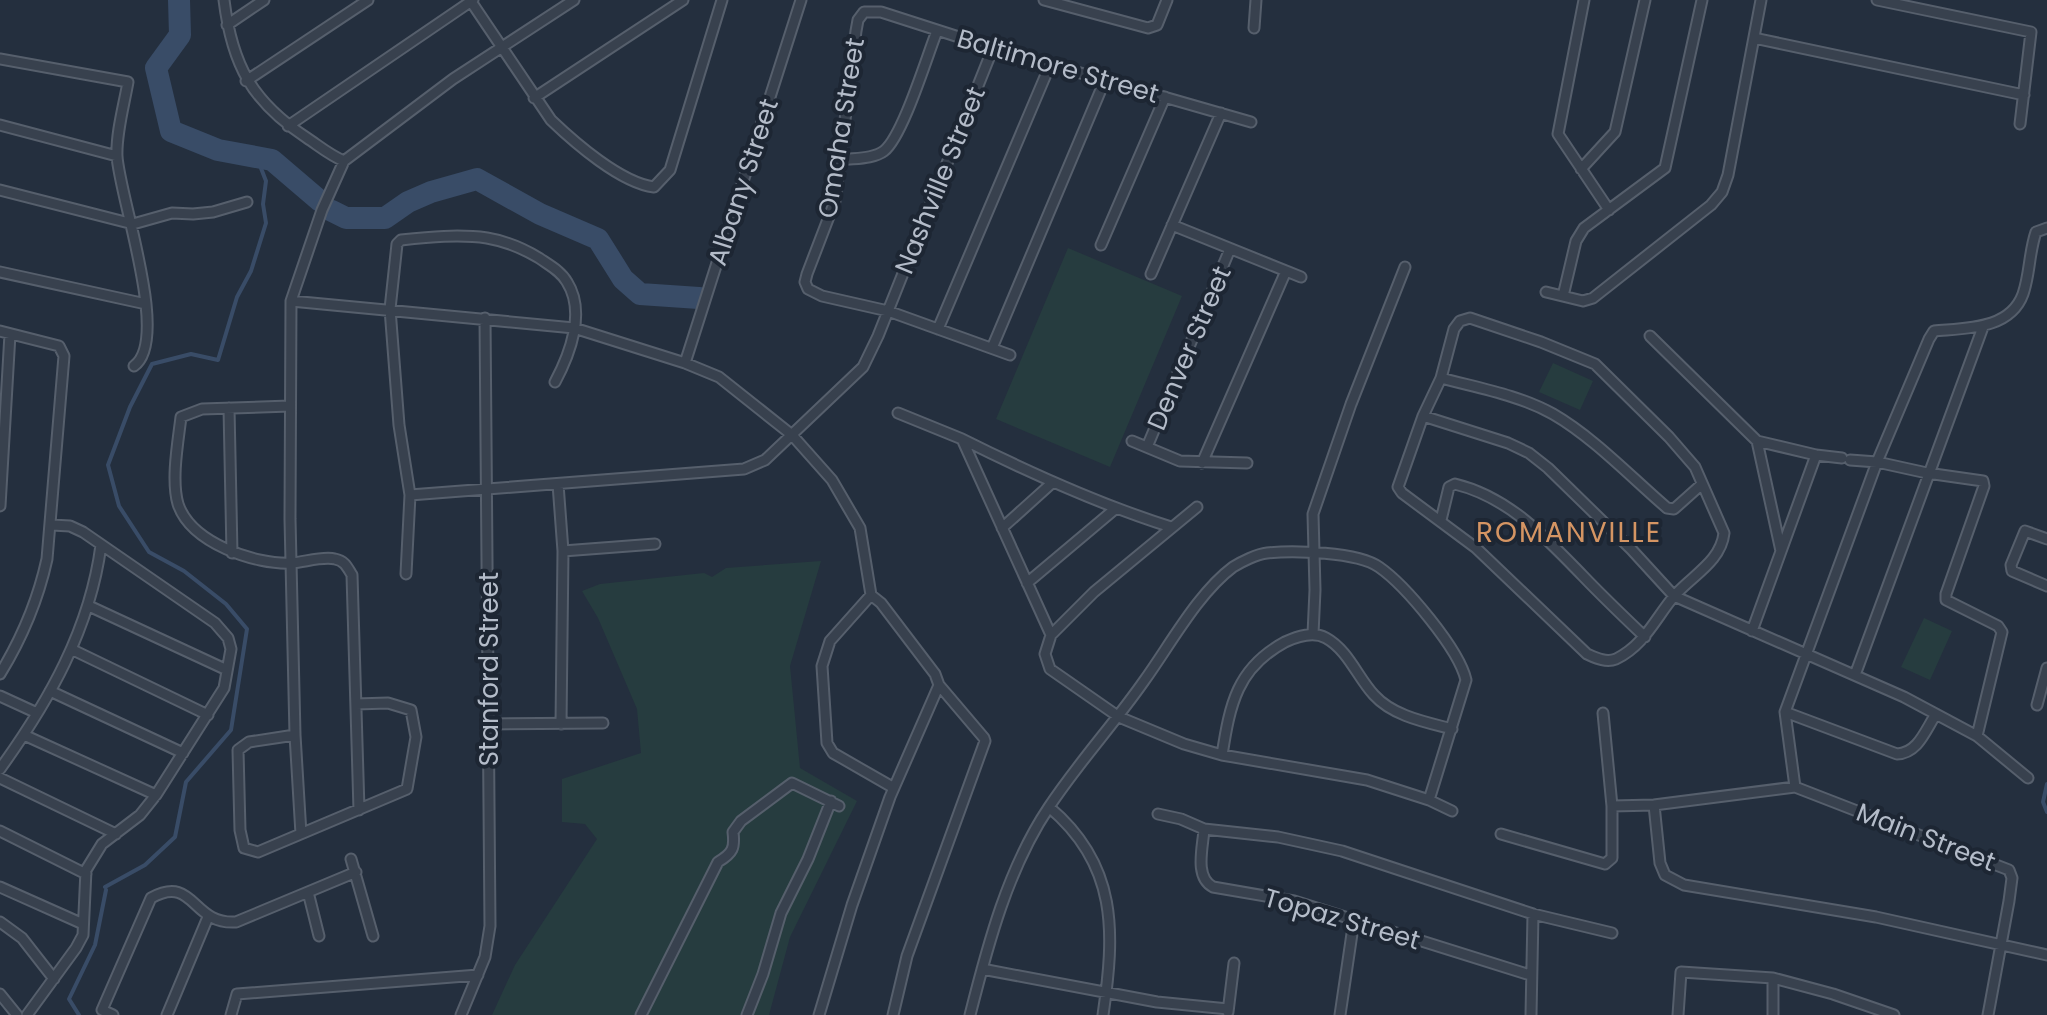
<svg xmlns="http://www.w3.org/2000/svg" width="2047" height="1015" viewBox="0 0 2047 1015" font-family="Poppins,sans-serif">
<rect width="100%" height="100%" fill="#242f3e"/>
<!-- green -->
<path fill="#263c3f" d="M 1068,248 L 1182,296 L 1110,467 L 996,419 Z
M 1553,363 L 1593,381 L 1580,410 L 1539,392 Z
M 821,561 L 790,666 L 800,768 L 857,801 L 790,937 L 769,1015 L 492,1015 L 515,965 L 597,839 L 585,824 L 562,822 L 562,779 L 641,753 L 637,709 L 598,618 L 582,591 L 600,584 L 704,573 L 712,577 L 726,568 Z
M 1924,618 L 1952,631 L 1930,680 L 1901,667 Z"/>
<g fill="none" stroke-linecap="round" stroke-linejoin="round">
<!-- stream -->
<path stroke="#394c67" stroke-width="4" d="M 2047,784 L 2043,802 L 2047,812
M 105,887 L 145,865 L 175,837 L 186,782 L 231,730 L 247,629 L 226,604 L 184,571 L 149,552 L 119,506 L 108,465 L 130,407 L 152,364 L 191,354 L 218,360 L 237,297 L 251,271 L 266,223 L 263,204 L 266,181 L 257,158
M 79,1015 L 69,999 L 95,945 L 106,890"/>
<!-- river -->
<path stroke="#394c67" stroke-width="22" d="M 179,0 L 180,35 L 156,68 L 171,131 L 218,150 L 272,160 L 320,201
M 332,211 L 346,218 L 385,218 L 408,202 L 431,192 L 477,179 L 540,214 L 598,239 L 623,279 L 640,294 L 699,298"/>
<!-- street casing -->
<g stroke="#565f6c" stroke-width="13">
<path id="street" d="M 224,0 C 232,65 252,102 307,138 C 319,146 331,156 344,161 L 453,79 L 574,0
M 470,0 L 551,120 C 575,143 621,183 654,187 L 670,170 L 722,0
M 1044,0 L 1148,28 L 1157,25 L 1167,0
M 1584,0 L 1558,134 L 1609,210
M 1877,0 L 2031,32 L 2020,124
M 227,25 L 264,0
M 1254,28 L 1256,0
M 1754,38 L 2024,95
M 0,59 L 128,82 C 124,105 116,133 117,156 C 119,196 171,340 134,366
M 246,81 L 368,0
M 534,98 L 683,0
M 0,125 L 117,156
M 288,126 L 473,0
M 842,160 C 855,158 873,159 884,151 C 903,136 927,56 937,31
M 1581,169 L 1615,132 L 1645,0
M 0,190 L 133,224 L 172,213 L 193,214 L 213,212 L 247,202
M 1172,225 L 1301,277
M 1101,245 L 1165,97
M 0,272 L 146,304
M 1151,274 L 1221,113
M 1546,292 L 1583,301 L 1593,298 L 1711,205 L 1722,192 L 1728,175 L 1761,0
M 1563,296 L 1576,241 L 1584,228 L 1665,168 L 1702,0
M 291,301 L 574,328 L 685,363 L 719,377 L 792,435 L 832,480 L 860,528 L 871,595 L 881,603 L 935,674 L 939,685 L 984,738 L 985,741 L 907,956 L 893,1015
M 1470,318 L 1541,342 L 1595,364 L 1669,437 L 1695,467 L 1724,533 C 1721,561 1693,575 1675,595 C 1656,617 1645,645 1616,659 C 1606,663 1596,658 1587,654 L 1476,548 L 1402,493 L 1398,487 L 1423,416 L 1441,378 L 1454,329 L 1460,321 Z
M 938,329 L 1050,65
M 0,331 L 59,346 L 64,356 L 47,559 C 38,600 22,638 0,674
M 1650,336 L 1757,441 L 1816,455 L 1842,458
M 992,348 L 1105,80
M 1010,355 L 888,311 L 822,296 L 808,289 L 805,282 L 807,274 L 835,201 L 856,31 L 858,20 L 864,12 L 881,12 L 993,48 L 1251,122
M 685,363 L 801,0
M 1441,378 C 1478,388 1519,395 1553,414 C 1593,437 1632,478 1667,508 L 1674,509 L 1702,484
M 290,406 L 202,409 L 181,417 C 178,442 171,480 178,504 C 191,543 255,565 292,563 C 305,562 323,556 335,559 C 345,561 347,567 352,575 L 359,810
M 229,408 L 232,553
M 898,413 L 962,439
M 1423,416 L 1508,443 L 1529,453 L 1548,468 L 1631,549 L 1674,596 L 1904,697 L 1977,736 L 2028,778
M 1132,441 L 1180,461 L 1247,463
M 1757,441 L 1781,551
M 1147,447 L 1230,249
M 1850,460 L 1877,462 L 1927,473 L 1983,481 L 1984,486 L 1946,594 L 1946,600 L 1998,626 L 2002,632 L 1977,736
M 1202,463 L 1286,271
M 558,484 L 563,551 L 561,724
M 410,495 L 744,469 L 765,460 L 863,367 L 878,336 L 993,48
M 0,506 L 10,334
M 1197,507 L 1094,592 L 1051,635 L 1045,654 L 1050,669 L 1119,717 L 1184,744 L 1222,755 L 1367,780 L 1429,800 L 1452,811
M 1441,520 L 1449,487 L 1455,484 C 1509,497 1545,537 1583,576 C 1603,597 1624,617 1645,637
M 1002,528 L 1052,483
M 2047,539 L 2025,531 L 2011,565 L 2012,571 L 2047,586
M 563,551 L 655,544
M 406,574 L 410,495 L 399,425 L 390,309 L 397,244 L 401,240 C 429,237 459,234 487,238 C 505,241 524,249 539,258 C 549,265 561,271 567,282 C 586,312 570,354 555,382
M 1027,583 L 1115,509
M 871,595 L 830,641 L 822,666 L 827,743 L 833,753 L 894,788
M 89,606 L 227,670
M 1752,631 L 1816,455
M 1313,634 L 1315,590 L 1313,514 L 1351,404 L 1405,267
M 1051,635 L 962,439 C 1030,473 1098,504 1171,527
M 73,650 L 208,715
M 1855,675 L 1983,327
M 50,691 L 183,753
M 0,696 L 37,713
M 2037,705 L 2047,668
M 1785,712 L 1897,754 C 1918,753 1925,731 1936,714
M 1603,713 L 1612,806
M 489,724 L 603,723
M 24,735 L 156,795
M 295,735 L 249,742 L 238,750 L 240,830 L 244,848 L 258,852 L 407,789 L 416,737 L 411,710 L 388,703 L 356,704
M 1222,755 C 1230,704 1237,668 1285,642 C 1298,636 1313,631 1326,638 C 1348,650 1358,678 1374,695 C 1393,716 1425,722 1452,729
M 0,769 C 49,701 90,629 101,545
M 0,778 L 116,834
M 1795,787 L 1785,712 L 1877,462 L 1929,339 L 1934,331 C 1965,328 2010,330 2023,294 C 2030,274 2029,252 2036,232 L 2047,228
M 1654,805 L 1660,863 L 1665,875 L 1684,885 L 1876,917 L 2047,955
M 1049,807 C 1118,865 1115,932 1103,1015
M 1158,814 L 1181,819 L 1204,829 L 1278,837 L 1342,851 L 1533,914 L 1612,933
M 1204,829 C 1203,847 1194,877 1213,887 L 1294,901 L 1530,975
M 0,831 L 86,874
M 301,834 L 295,735 L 290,519 L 291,301 L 322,210 L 344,161
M 1501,834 L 1605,864 L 1612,858 L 1612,806 L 1654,805 L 1795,787 L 2009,870 L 2012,878 L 2009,901 L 1988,1015
M 351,859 L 373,936
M 0,887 L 83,924
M 308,892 L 319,936
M 0,922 L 22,938 L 54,979
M 982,969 L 1157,1002 L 1228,1009
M 0,994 L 17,1015
M 1228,1012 L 1234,963
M 27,1015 L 76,948 L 83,935 L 86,870 L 102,844 L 140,815 L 156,795 L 224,688 L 231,649 L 228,638 L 215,623 L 83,532 L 70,526 L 52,525
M 113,1015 L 102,1010 L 151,898 C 195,874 191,925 236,922 L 356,872
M 167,1015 L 208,917
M 231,1015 L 237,994 L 478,975
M 461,1015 L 485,957 L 490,926 L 485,318
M 641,1015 L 718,862 C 733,853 735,848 733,832 L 741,821 L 792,783 L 839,806
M 747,1015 L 763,974 L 781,913 L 808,859 L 831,801
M 819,1015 L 852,905 L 890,797 L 939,685
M 970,1015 C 988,944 1008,868 1049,807 C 1078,763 1114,724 1144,681 C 1170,645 1198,593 1233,567 C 1241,562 1257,554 1267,553 C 1293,550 1358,552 1379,567 C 1405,585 1459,649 1466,680 L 1429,800
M 1340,1015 L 1354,920
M 1531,1015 L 1533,914
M 1678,1015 L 1681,972 L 1773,978 L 1833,994 L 1894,1015
M 1773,1015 L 1773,978"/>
</g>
<!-- street -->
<use href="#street" stroke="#38414e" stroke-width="9"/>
</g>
<g text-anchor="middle" stroke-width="8" stroke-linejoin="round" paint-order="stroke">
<!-- street labels -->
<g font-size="26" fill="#b4bcc9" stroke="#1d2633">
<text transform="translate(1058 66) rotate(16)" y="9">Baltimore Street</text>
<text transform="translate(841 128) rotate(-81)" y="9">Omaha Street</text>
<text transform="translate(940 180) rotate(-68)" y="9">Nashville Street</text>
<text transform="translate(743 182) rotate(-72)" y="9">Albany Street</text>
<text transform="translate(1189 348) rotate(-67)" y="9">Denver Street</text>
<text transform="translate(489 669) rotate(-90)" y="9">Stanford Street</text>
<text transform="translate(1926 837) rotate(21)" y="9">Main Street</text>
<text transform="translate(1342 919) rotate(16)" y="9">Topaz Street</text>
</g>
<!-- neighbourhood labels -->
<g font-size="28" letter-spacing="2" fill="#d59563" stroke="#1d2633">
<text x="1569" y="542">ROMANVILLE</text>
</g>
</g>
</svg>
